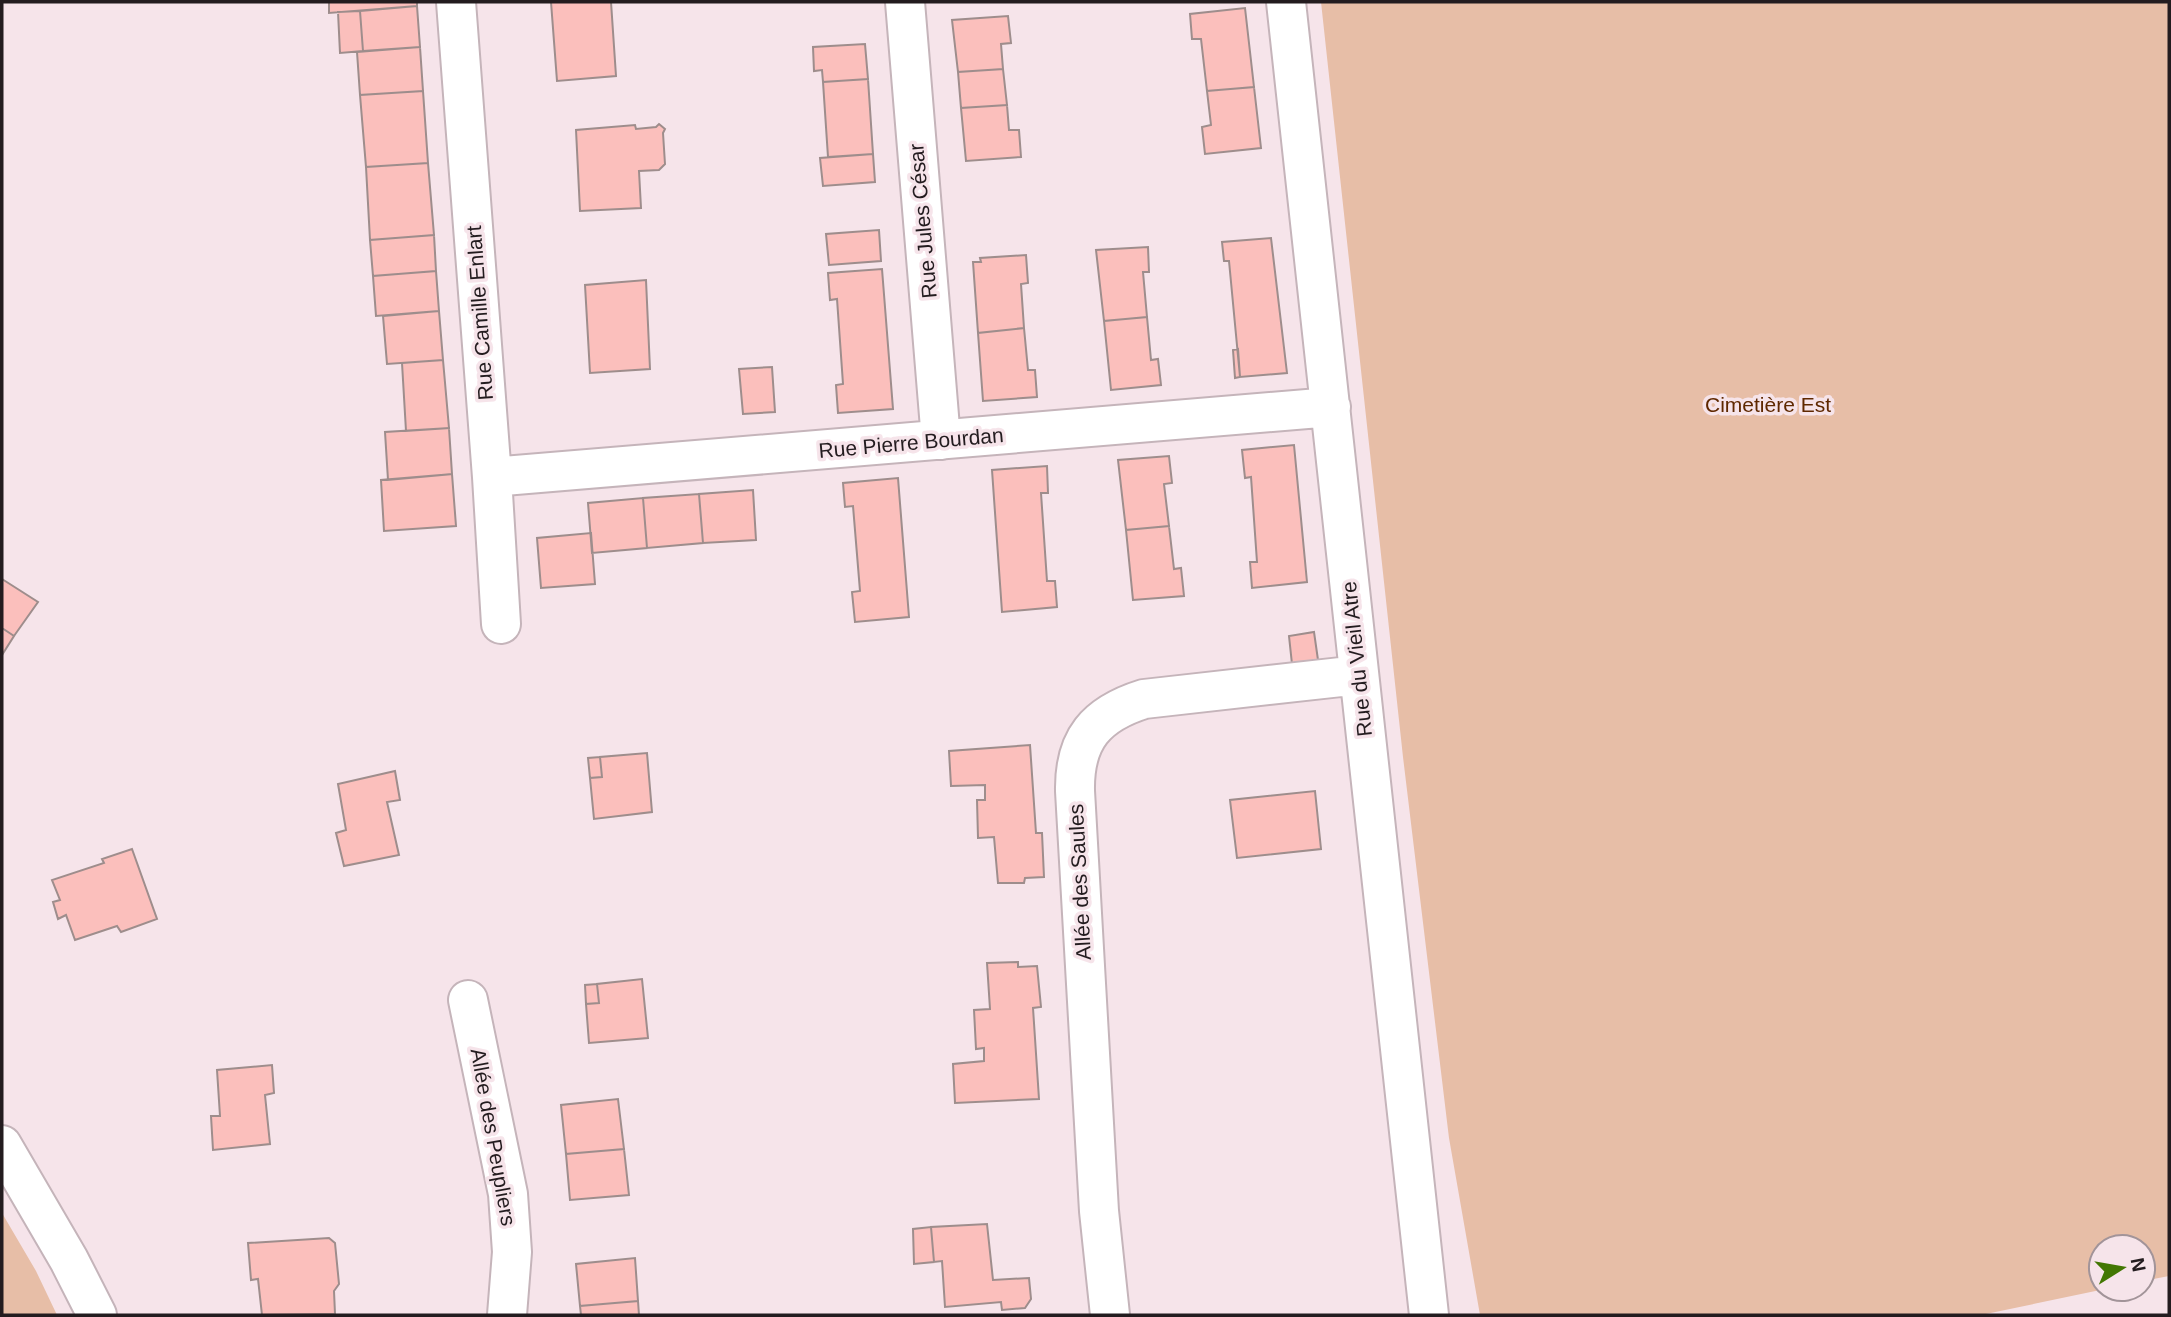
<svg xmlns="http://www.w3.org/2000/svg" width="2171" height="1317" viewBox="0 0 2171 1317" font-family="Helvetica,sans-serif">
<rect width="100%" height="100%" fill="#f6e4ea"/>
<!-- green -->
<path fill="#e7bea7" d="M 1321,2 L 2169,2 L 2169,1276 L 2143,1281 L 2143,1247 L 2101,1247 L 2101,1289 L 2105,1289 L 1981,1315 L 1480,1315 L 1449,1138 L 1403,757 Z
M 2,1213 L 36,1271 L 57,1315 L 2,1315 Z"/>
<!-- building -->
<path fill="#fbbfbc" stroke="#9e8d8c" stroke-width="2" d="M 329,2 L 417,2 L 417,6 L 329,13 Z
M 551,2 L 611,2 L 616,76 L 557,81 Z
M 417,6 L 420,47 L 363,51 L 360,11 Z
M 1245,8 L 1254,87 L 1207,91 L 1201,39 L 1192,39 L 1190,14 Z
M 360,11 L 363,51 L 340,53 L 338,12 Z
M 1008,16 L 1011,43 L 1001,44 L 1003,69 L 958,72 L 952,20 Z
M 865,44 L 868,79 L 823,82 L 822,70 L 814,71 L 813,47 Z
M 420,47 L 423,91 L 360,95 L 357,52 Z
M 1003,69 L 1007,105 L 961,108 L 958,72 Z
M 868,79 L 873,154 L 828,157 L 823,82 Z
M 1254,87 L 1261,148 L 1205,154 L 1202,127 L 1211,125 L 1207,91 Z
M 423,91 L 428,163 L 366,167 L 360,95 Z
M 1007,105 L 1009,130 L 1019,130 L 1021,157 L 966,161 L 961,108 Z
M 659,124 L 665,129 L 663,133 L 665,164 L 659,170 L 639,171 L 641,208 L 580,211 L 576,130 L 635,125 L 636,129 L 656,127 Z
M 873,154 L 875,182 L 823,186 L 820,158 Z
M 428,163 L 434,235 L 370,240 L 366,167 Z
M 879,230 L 881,261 L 829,265 L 826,234 Z
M 434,235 L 436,271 L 373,276 L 370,240 Z
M 1271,238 L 1287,373 L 1240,377 L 1229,261 L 1224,261 L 1222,242 Z
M 1148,247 L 1149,272 L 1143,272 L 1147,317 L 1104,321 L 1096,250 Z
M 1026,255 L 1028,283 L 1021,284 L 1024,328 L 978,333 L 973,262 L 981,262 L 980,258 Z
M 882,269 L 893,409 L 838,413 L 836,385 L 843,384 L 837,299 L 830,300 L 828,273 Z
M 436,271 L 439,311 L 376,316 L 373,276 Z
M 646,280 L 650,369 L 590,373 L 585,285 Z
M 439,311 L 443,360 L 387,364 L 383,316 Z
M 1147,317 L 1151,360 L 1158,359 L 1161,385 L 1111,390 L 1104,321 Z
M 1024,328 L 1028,370 L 1035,370 L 1037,397 L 983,401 L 978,333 Z
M 1238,349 L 1240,377 L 1235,378 L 1233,350 Z
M 443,360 L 449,428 L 406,431 L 402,363 Z
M 772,367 L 775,412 L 743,414 L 739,369 Z
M 449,428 L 452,474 L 388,480 L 385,432 Z
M 1294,445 L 1307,582 L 1252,588 L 1250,562 L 1257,562 L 1251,477 L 1245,478 L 1242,450 Z
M 1169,456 L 1172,483 L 1164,484 L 1169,526 L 1126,530 L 1118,460 Z
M 1047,466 L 1048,493 L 1041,493 L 1047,581 L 1055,581 L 1057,607 L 1002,612 L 992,470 Z
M 452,474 L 456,526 L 384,531 L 381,480 Z
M 898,478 L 909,617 L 855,622 L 852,592 L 860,591 L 853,506 L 845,507 L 843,483 Z
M 753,490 L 756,540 L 703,543 L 699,494 Z
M 699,494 L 703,543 L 647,548 L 643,498 Z
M 643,498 L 647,548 L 592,553 L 588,503 Z
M 1169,526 L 1174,569 L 1181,568 L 1184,596 L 1133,600 L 1126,530 Z
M 591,533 L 595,584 L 541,588 L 537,538 Z
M 2,579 L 38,602 L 14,636 L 2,628 Z
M 2,628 L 14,636 L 2,655 Z
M 1314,632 L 1318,660 L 1292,664 L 1289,636 Z
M 1030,745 L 1036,833 L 1042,833 L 1044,877 L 1025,878 L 1024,883 L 998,883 L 994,837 L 978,838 L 977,800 L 985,800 L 985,785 L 951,786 L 949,751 Z
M 647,753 L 652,812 L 594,819 L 590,778 L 602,777 L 600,757 Z
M 600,757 L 602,777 L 590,778 L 588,758 Z
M 395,771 L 400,800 L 387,802 L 399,855 L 344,866 L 336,833 L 346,830 L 338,784 Z
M 1315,791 L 1321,849 L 1237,858 L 1230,800 Z
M 132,849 L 157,919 L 121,932 L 117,926 L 75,940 L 66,915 L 58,919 L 53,902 L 60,900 L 52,880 L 104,863 L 102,859 Z
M 1018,962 L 1018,967 L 1037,966 L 1041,1007 L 1033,1008 L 1039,1099 L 955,1103 L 953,1064 L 984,1061 L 984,1048 L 976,1049 L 974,1010 L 990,1009 L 987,963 Z
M 642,979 L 648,1038 L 589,1043 L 586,1004 L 599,1003 L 597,984 Z
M 597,984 L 599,1003 L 586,1004 L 585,985 Z
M 272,1065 L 274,1093 L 265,1095 L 270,1144 L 213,1150 L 211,1116 L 220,1116 L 217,1070 Z
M 618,1099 L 624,1149 L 566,1154 L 561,1105 Z
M 624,1149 L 629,1195 L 570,1200 L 566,1154 Z
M 987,1224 L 993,1280 L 1029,1278 L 1031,1299 L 1025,1308 L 1002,1310 L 1001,1302 L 945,1307 L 942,1261 L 934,1262 L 931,1227 Z
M 931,1227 L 934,1262 L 914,1264 L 913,1229 Z
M 329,1238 L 335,1243 L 339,1284 L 334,1291 L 335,1314 L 262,1315 L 258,1279 L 251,1280 L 248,1243 Z
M 635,1258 L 638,1301 L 580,1306 L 576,1264 Z
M 638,1301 L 639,1315 L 581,1315 L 580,1306 Z"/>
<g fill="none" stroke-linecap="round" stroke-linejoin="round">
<!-- minor casing -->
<g stroke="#c5b4ba" stroke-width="42">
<path id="minor" d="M 456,2 L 492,477 L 501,624
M 905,2 L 941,440
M 1286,2 L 1429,1315
M 492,477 L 1331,407
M 468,1000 L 508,1194 L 512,1252 L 507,1315
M 2,1145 L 69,1260 L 97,1315
M 1110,1315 L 1099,1211 L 1075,791 C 1074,739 1096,714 1144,699 L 1359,675"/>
</g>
<!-- minor -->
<use href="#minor" stroke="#fff" stroke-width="38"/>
</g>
<g text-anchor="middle" stroke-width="7" stroke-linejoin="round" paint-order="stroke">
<!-- street labels -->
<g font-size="21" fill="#231c1f" stroke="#f6e4ea">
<text transform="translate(923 221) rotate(-95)" y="7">Rue Jules César</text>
<text transform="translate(480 313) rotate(-94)" y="7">Rue Camille Enlart</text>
<text transform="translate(911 443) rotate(-5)" y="7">Rue Pierre Bourdan</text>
<text transform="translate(1357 659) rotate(-96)" y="7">Rue du Vieil Atre</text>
<text transform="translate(1080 882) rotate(-93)" y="7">Allée des Saules</text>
<text transform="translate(493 1137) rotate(80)" y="7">Allée des Peupliers</text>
</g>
<!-- park labels -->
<g font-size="21" fill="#5f2800" stroke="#f6e4ea">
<text x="1768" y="412">Cimetière Est</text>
</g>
</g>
<!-- border -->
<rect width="2171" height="1317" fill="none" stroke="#231c1f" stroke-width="7"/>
<!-- north arrow -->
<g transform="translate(2122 1268) rotate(79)"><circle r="33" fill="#f6e4ea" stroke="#a29499" stroke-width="2"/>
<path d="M0-5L12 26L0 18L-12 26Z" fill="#427703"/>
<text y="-10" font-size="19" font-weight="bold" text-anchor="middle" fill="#231c1f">N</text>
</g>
</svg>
